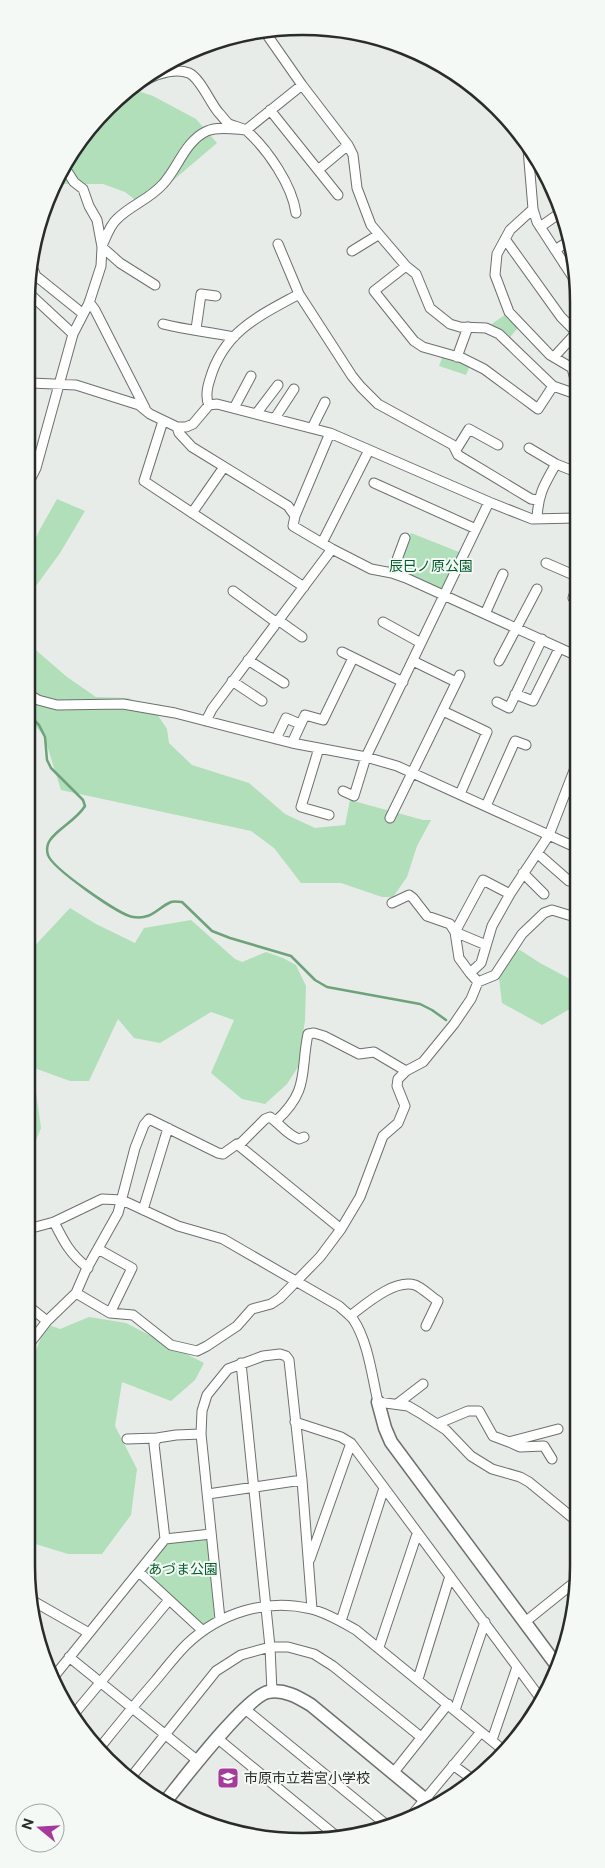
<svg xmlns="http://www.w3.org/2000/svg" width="605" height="1868" viewBox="0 0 605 1868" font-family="'Public Sans','Noto Sans JP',sans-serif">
<rect width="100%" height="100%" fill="#e7ece8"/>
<!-- green -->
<path fill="#b0dfba" d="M 132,89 L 153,96 L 196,119 L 217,143 L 143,206 L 125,192 L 103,184 L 58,184 L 73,149 Z
M 509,312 L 521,324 L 507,341 L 486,328 Z
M 444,353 L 471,363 L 466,375 L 439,366 Z
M 57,499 L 85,511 L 60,553 L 33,590 L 30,598 L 30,551 L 39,531 Z
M 411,533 L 464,554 L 444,596 L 392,573 Z
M 30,645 L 67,677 L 96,697 L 128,698 L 155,711 L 167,729 L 169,743 L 192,765 L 249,783 L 285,814 L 315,828 L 345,825 L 350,800 L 423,820 L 431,820 L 417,846 L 407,877 L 393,897 L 382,897 L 341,883 L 301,883 L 274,848 L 251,831 L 61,790 L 44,736 L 30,720 Z
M 70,908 L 96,924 L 135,943 L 144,928 L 191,920 L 235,959 L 242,962 L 266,952 L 283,958 L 296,965 L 306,986 L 305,1020 L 298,1067 L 287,1084 L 265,1104 L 242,1099 L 211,1073 L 234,1020 L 211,1012 L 160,1043 L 134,1038 L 118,1019 L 89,1081 L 70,1081 L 34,1068 L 36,1092 L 41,1128 L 28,1160 L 29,952 Z
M 520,950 L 540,963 L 570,979 L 575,977 L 575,1006 L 542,1025 L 502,1003 L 497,962 Z
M 89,1317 L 126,1323 L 204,1363 L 195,1380 L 171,1401 L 122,1382 L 115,1426 L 137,1469 L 131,1515 L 102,1554 L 68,1554 L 26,1541 L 28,1372 L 46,1324 L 60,1329 Z
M 206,1539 L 208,1541 L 216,1615 C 212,1621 208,1624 200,1624 L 146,1574 L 145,1569 L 166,1543 Z"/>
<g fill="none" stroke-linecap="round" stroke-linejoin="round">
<!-- stream -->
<path stroke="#6da27a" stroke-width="2.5" d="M 30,716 L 39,725 L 45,737 L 47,760 L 51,768 L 83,800 L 85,806 C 76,821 52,832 48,844 C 47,847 47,852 48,855 C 52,868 119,915 133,917 C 152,920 157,908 171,902 C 174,901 179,902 182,902 L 212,931 L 230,938 L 291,956 L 315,980 L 327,987 L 420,1004 L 432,1010 L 446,1020"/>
<!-- street casing -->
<g stroke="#6c716d" stroke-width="11">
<path id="street" d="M 265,32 L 302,85 L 348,145 L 353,155 L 357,188 L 371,225 L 406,266 L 416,274 L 430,308 L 450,324 L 460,327 L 486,328 L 499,334 L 553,386 L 576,394
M 138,84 C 152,76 173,67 189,73 C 201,79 210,103 219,113 C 222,116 226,122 229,124 C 235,127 242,127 247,131 C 268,150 292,185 296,213
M 270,110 L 338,195
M 528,149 L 533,209
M 318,170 L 348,145
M 540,227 L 560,213
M 505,239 L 561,317 L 576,332
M 278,244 L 299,294 L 352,376 L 361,387 L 378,404 L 453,445 L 458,455 L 531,499 L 537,500
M 102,246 C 106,237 110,225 117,219 C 131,205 150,199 163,184 C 178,168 185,141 207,131 C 218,126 234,129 246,130 L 302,85
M 102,247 L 120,263 L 155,285
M 555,250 L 569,241
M 352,251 L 378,235
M 564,264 L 574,259
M 406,266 L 374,291 L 414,341 L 423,347 L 462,358 L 484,369 L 538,409 L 553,386
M 32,267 L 36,276 L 82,313
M 31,295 L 73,334
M 89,302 L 95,310 L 145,408
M 163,324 C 186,330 210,332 234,337
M 196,329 L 201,294 L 216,296
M 457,357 L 468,327
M 554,357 L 576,333
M 31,383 L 76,385 L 139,405 L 150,414 L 177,427 L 186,427 L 193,424 L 209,405 L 217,404 L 330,433 L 489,502 L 532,519 L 576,518
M 576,383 L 572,368 L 550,355 L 509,312 L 495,275 L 497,254 L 510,230 L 533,209 L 537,222 L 576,282
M 209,405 C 205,397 207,388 210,379 C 224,331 259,316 299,294
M 234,408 L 251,376
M 256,414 L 278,385
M 275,418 L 294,389
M 163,421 L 144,481 L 304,587
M 177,427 L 179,433 L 192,447 L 288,506 L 295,516
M 312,428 L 325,402
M 330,433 L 295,516 L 293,526 L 332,549 L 371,569 L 392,573 L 406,578 L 575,655
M 529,448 L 556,464 L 576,472
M 456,450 L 469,429 L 498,445
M 31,478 L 36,468 L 73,334 L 89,303 L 101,266 L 102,247 L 97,220 L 89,206 L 83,189 L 74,182 L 65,168
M 374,483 L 476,529
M 192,513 L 224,467
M 537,519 C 538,494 544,485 556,464
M 322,543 L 369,450
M 546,563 L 576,576
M 392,573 L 405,538
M 233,591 L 277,623
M 576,599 L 573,598 L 576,589
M 485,614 L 503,574
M 278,620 L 302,637
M 383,622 L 421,643
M 342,652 L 403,682
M 248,660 L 284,683
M 413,661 L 456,682
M 499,661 L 537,589
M 232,681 L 262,701
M 515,694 L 533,701 L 559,649
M 30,695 L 38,700 L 57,705 L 123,704 L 175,713 L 292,743 L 366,757 L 397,766 L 575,847
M 497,702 L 509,708 L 542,639
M 443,711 L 487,732 L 460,794
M 206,721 L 212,709 L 332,549
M 276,739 L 286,718 L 300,724
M 292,743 L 305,715 L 323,720 L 353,658
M 319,748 L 301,807 L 329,815
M 343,791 L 354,796 L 366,757 L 489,502
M 486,806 L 515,741 L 526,745
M 390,818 L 460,675
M 537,853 L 569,881
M 523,873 L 544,894
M 392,903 L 409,895 L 413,898 L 427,916 L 450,924 L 455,932 L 459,958 L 470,973
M 486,945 L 455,932 L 483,880 L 510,894
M 478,982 L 495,975 L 522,934 L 544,913 L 552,910 L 575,917
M 276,1121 C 310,1090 300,1072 308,1034 L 314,1033 L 324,1036 L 359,1054 L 374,1052 L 406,1071
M 239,1145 L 265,1119 L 270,1117 C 280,1124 287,1135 299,1139 L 304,1137
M 28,1194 L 30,1184
M 143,1210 L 168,1128
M 54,1222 C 64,1242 70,1254 88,1268
M 28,1229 L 54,1222 L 102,1199 L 122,1200 L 178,1226 L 223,1239 L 339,1306 C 343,1310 349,1314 353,1319 C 368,1341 372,1376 378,1402 L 408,1406 L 420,1413 L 446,1430 L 471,1456 L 492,1469 L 520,1477 L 529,1482 L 574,1519
M 76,1293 L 110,1313 L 132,1268 L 98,1249
M 27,1305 L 47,1321
M 110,1313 L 133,1315 L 171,1345 L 197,1351 L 207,1346 L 237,1326 L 252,1309 L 271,1304 L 280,1298 L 320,1257 L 341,1229 L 360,1197 L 383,1136 L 398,1123 L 405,1106 L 397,1086 L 398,1079 L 406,1071 L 423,1062 L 454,1024 L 471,999 L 478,982 L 470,973 L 481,963 L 492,926 L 510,894 L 549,835 L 575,768
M 350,1316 C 366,1304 394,1279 415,1285 C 423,1288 431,1297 438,1301 L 426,1326
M 27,1347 L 47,1321 L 76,1293 L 86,1270 L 118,1213 L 135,1148 L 144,1125 L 149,1119 L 218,1153 L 223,1154 L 237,1144 L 341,1229
M 241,1363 L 270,1647 L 272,1692
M 397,1404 L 423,1384
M 295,1422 L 341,1437 L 351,1443 L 541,1699
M 437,1424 L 468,1411 L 479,1411 L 493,1436 L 509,1442 L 558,1429
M 127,1439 L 157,1438
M 509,1442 L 520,1447 L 544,1446 L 552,1459
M 208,1494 L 302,1480
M 165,1539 L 154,1444 L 157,1438 L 176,1435 L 201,1434
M 310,1559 L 351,1443
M 139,1572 L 203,1631
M 33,1601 L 89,1633
M 220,1619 L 201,1434 L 202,1411 L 207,1395 L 228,1369 L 263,1356 L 280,1354 L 286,1356 L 289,1360 L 302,1480 L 312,1609
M 341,1621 L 384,1488
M 525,1622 L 571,1585 L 573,1588
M 379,1647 L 417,1534
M 69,1657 L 198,1761
M 52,1679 L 165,1539 L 211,1534
M 418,1679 L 450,1576
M 245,1709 L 388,1826
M 455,1710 L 485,1622
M 74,1714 L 169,1600
M 217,1738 L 335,1835
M 492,1740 L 517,1667
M 98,1750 C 117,1726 136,1703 156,1680 C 166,1668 175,1656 186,1645 C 219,1613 266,1598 311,1609 C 327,1613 342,1622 356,1630 L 502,1749
M 453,1765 L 472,1779
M 394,1772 L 448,1704
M 132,1776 L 216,1671 L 241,1655 L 270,1647 L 288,1647 L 314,1654 L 333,1666 L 421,1737
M 412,1815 L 481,1732"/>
</g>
<!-- secondary casing -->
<g stroke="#6c716d" stroke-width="15">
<path id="secondary" d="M 378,1402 L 385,1428 L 391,1442 L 555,1663
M 165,1802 C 182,1781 246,1697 268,1692 C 284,1689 298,1697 311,1705 L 433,1806"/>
</g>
<!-- street -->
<use href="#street" stroke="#fff" stroke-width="9"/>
<!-- secondary -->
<use href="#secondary" stroke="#fff" stroke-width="12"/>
</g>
<!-- icons -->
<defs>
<g id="school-square" transform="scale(1.125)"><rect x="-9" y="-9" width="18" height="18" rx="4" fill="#a53a9b" stroke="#f4f9f5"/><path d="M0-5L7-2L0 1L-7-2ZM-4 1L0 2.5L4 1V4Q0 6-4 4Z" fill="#fff"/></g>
</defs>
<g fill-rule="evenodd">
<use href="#school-square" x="228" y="1778"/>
</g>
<g text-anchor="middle" stroke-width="4" stroke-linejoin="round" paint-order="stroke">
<!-- park labels -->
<g font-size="14" fill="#015e2c" stroke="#f4f9f5">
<text x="431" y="571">辰巳ノ原公園</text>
<text x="183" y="1574">あづま公園</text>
</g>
<!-- poi labels -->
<g font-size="14" fill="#2a2c2a" stroke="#f4f9f5" text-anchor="start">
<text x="244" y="1783">市原市立若宮小学校</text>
</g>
</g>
<!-- crop -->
<path d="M0 0H605V1868H0ZM302 35H303A267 267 0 0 1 570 302V1566A267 267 0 0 1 303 1833H302A267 267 0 0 1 35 1566V302A267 267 0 0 1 302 35Z" fill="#f4f9f5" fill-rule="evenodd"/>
<path fill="none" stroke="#2a2c2a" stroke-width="2.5" d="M302 35H303A267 267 0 0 1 570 302V1566A267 267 0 0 1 303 1833H302A267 267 0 0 1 35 1566V302A267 267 0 0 1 302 35Z"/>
<!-- north arrow -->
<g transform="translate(40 1828) rotate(288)"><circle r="24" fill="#f4f9f5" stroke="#a3a7a4"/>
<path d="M0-4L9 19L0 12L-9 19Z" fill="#a53a9b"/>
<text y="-8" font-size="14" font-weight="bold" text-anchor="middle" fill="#2a2c2a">N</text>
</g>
</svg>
